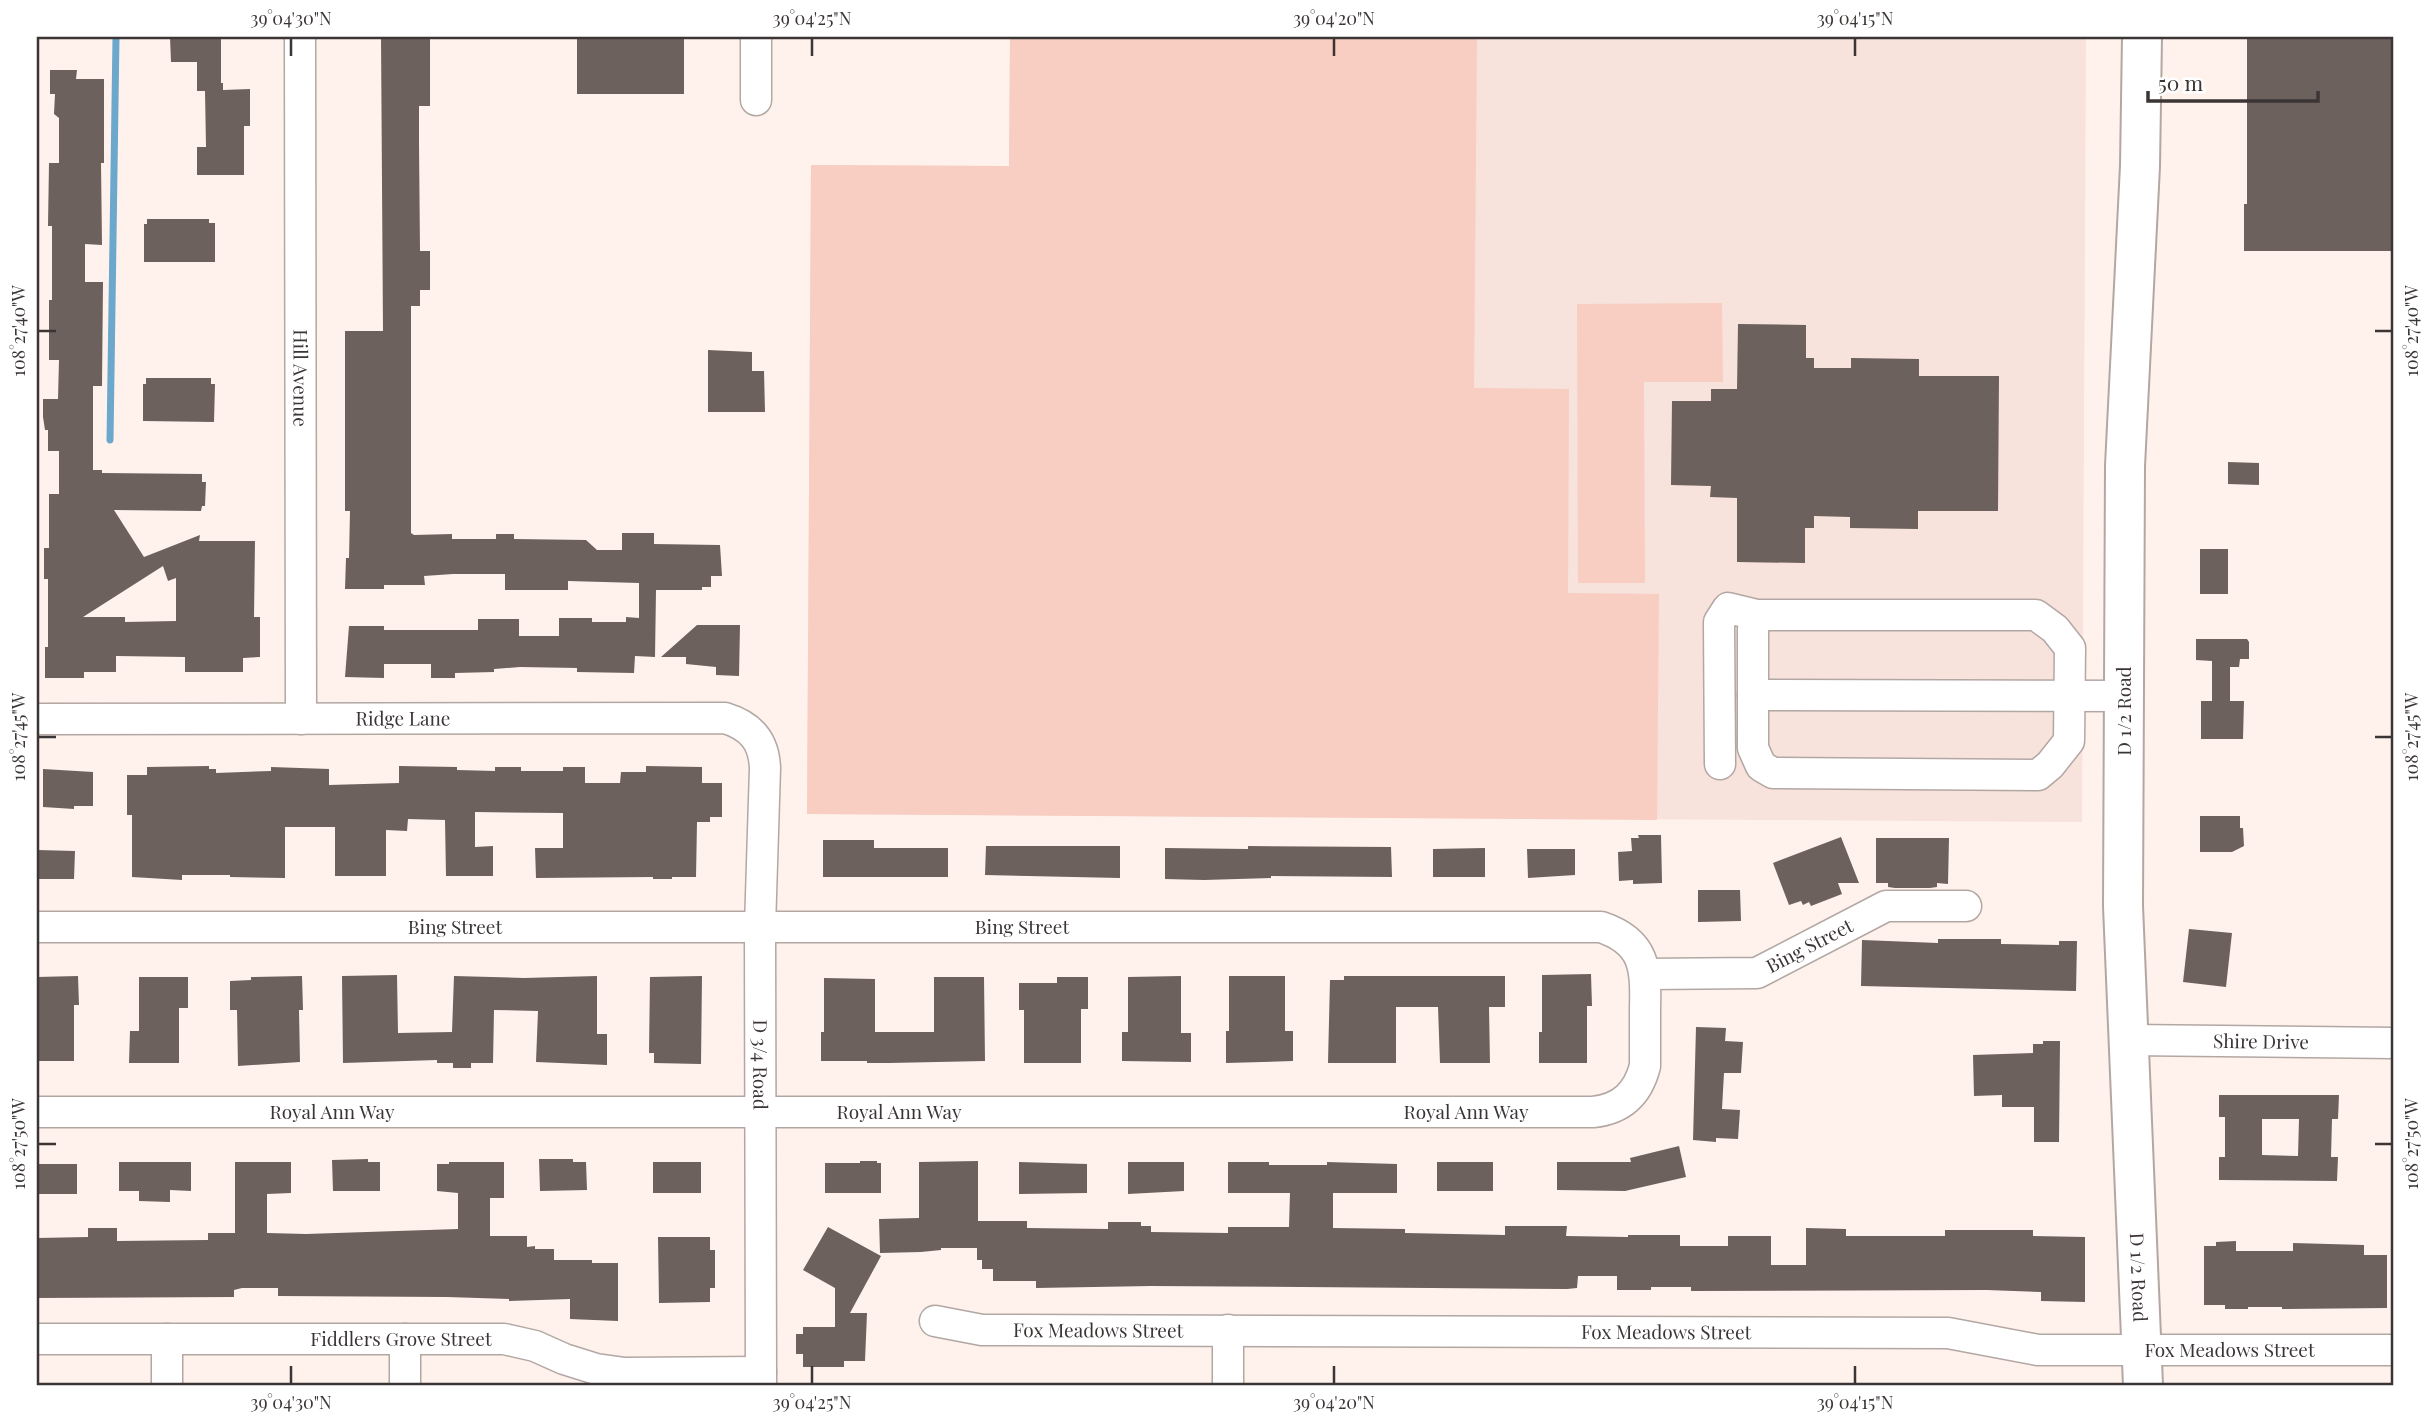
<svg xmlns="http://www.w3.org/2000/svg" width="2431" height="1422" viewBox="0 0 2431 1422" font-family="'Playfair Display',serif">
<rect width="100%" height="100%" fill="#fff2ed"/>
<!-- built -->
<path fill="#f7e2dc" d="M 1010,37 L 2086,37 L 2082,822 L 807,814 L 811,165 L 1009,166 Z"/>
<!-- green -->
<path fill="#f7cec1" d="M 1010,37 L 1477,37 L 1474,388 L 1569,389 L 1568,593 L 1659,594 L 1657,820 L 807,814 L 811,165 L 1009,166 Z
M 1722,303 L 1723,382 L 1644,382 L 1645,583 L 1578,583 L 1577,304 Z"/>
<g fill="none" stroke-linecap="round" stroke-linejoin="round">
<!-- stream -->
<path stroke="#6ca7cc" stroke-width="7" d="M 110,440 L 116,37"/>
</g>
<!-- building -->
<path fill="#6c615d" fill-rule="evenodd" d="M 170,37 L 221,37 L 221,83 L 223,83 L 223,90 L 250,89 L 250,126 L 244,126 L 244,175 L 197,175 L 197,147 L 206,147 L 205,91 L 197,91 L 197,62 L 171,62 Z
M 381,37 L 430,37 L 430,106 L 419,106 L 419,143 L 420,251 L 430,251 L 430,290 L 420,290 L 420,306 L 411,306 L 411,533 L 414,535 L 452,534 L 452,539 L 496,539 L 496,534 L 514,534 L 514,539 L 586,540 L 597,550 L 622,550 L 622,533 L 654,533 L 654,544 L 720,545 L 722,576 L 711,576 L 711,587 L 702,587 L 702,590 L 656,590 L 655,657 L 635,656 L 634,673 L 577,672 L 577,668 L 520,667 L 494,669 L 494,672 L 455,673 L 455,678 L 431,678 L 431,664 L 384,664 L 384,678 L 345,677 L 349,626 L 384,626 L 384,630 L 478,630 L 478,619 L 519,619 L 519,636 L 559,636 L 559,618 L 592,618 L 592,622 L 626,622 L 626,617 L 639,618 L 639,583 L 568,581 L 568,590 L 505,590 L 505,574 L 453,574 L 424,576 L 425,585 L 384,585 L 384,589 L 345,589 L 346,558 L 349,558 L 350,511 L 345,511 L 345,331 L 383,331 Z
M 577,37 L 684,37 L 684,94 L 577,94 Z
M 2247,37 L 2394,37 L 2394,251 L 2244,251 L 2244,204 L 2247,204 Z
M 50,70 L 77,70 L 76,79 L 104,79 L 104,163 L 101,163 L 102,245 L 85,244 L 85,282 L 103,282 L 102,386 L 93,386 L 93,470 L 102,470 L 102,473 L 202,474 L 202,482 L 206,482 L 205,506 L 202,506 L 201,511 L 114,510 L 144,557 L 200,535 L 199,541 L 255,541 L 254,617 L 260,617 L 260,657 L 243,658 L 243,672 L 185,672 L 185,657 L 116,656 L 116,672 L 84,672 L 84,678 L 45,678 L 45,647 L 48,647 L 48,579 L 44,579 L 44,548 L 49,548 L 49,494 L 59,494 L 59,451 L 48,451 L 48,430 L 45,430 L 43,417 L 43,399 L 58,399 L 59,360 L 49,360 L 49,300 L 52,300 L 52,226 L 48,226 L 49,163 L 59,163 L 59,118 L 54,114 L 55,94 L 50,94 ZM 163,566 L 168,581 L 176,578 L 176,621 L 125,622 L 125,617 L 83,617 Z
M 147,219 L 209,219 L 209,223 L 215,223 L 215,262 L 144,262 L 144,224 L 147,224 Z
M 1738,324 L 1806,325 L 1806,358 L 1814,358 L 1814,368 L 1851,368 L 1851,358 L 1919,359 L 1919,376 L 1999,376 L 1998,511 L 1918,511 L 1918,529 L 1850,528 L 1850,517 L 1814,516 L 1814,528 L 1805,528 L 1805,563 L 1737,562 L 1737,498 L 1710,497 L 1711,486 L 1671,485 L 1672,401 L 1711,401 L 1711,389 L 1737,389 Z
M 708,350 L 752,352 L 752,371 L 764,371 L 765,412 L 708,412 Z
M 146,378 L 211,378 L 211,384 L 215,384 L 214,422 L 143,421 L 143,384 L 146,384 Z
M 2228,462 L 2259,463 L 2259,485 L 2228,484 Z
M 2200,549 L 2228,549 L 2228,594 L 2200,594 Z
M 697,625 L 740,625 L 739,676 L 716,675 L 716,667 L 686,664 L 686,657 L 661,657 Z
M 2196,639 L 2247,639 L 2249,642 L 2249,659 L 2240,659 L 2239,667 L 2230,667 L 2230,701 L 2244,701 L 2243,739 L 2201,739 L 2201,701 L 2212,701 L 2212,661 L 2196,660 Z
M 209,766 L 209,769 L 216,769 L 216,773 L 271,771 L 271,767 L 329,769 L 329,785 L 399,783 L 399,766 L 457,767 L 457,770 L 495,771 L 495,767 L 521,767 L 521,771 L 563,771 L 563,767 L 585,767 L 585,783 L 620,783 L 621,772 L 646,772 L 646,766 L 702,767 L 702,783 L 722,783 L 722,817 L 710,817 L 710,822 L 697,822 L 696,877 L 672,877 L 672,879 L 653,879 L 653,877 L 536,878 L 535,848 L 563,848 L 563,813 L 475,812 L 475,847 L 493,846 L 493,876 L 446,876 L 445,820 L 408,819 L 407,831 L 386,830 L 386,876 L 335,876 L 335,827 L 285,827 L 285,878 L 230,877 L 230,875 L 182,875 L 182,880 L 132,877 L 132,815 L 127,815 L 127,775 L 147,775 L 147,767 Z
M 43,769 L 93,772 L 93,806 L 74,806 L 74,809 L 43,807 Z
M 2200,816 L 2240,816 L 2240,828 L 2243,828 L 2244,846 L 2232,852 L 2200,852 Z
M 1638,835 L 1661,835 L 1662,883 L 1633,884 L 1633,880 L 1619,881 L 1618,852 L 1632,851 L 1631,838 L 1639,838 Z
M 1841,837 L 1859,883 L 1838,883 L 1842,894 L 1811,906 L 1809,902 L 1803,905 L 1801,901 L 1789,905 L 1773,863 Z
M 1876,838 L 1949,838 L 1948,884 L 1937,883 L 1937,887 L 1930,888 L 1895,888 L 1888,887 L 1888,883 L 1876,883 Z
M 823,840 L 874,840 L 874,848 L 948,848 L 948,877 L 823,877 Z
M 986,846 L 1120,846 L 1120,878 L 985,875 Z
M 1248,846 L 1391,847 L 1392,877 L 1271,876 L 1271,878 L 1204,880 L 1165,879 L 1165,848 L 1248,849 Z
M 1485,848 L 1485,877 L 1433,877 L 1433,849 Z
M 1527,849 L 1575,849 L 1575,875 L 1528,878 Z
M 37,850 L 75,851 L 74,879 L 37,879 Z
M 1698,890 L 1740,890 L 1741,921 L 1698,922 Z
M 2189,929 L 2232,933 L 2226,987 L 2183,982 Z
M 1938,939 L 2001,939 L 2001,944 L 2059,945 L 2059,941 L 2077,941 L 2076,991 L 1861,986 L 1862,940 L 1938,943 Z
M 1591,974 L 1592,1006 L 1587,1006 L 1587,1063 L 1539,1063 L 1539,1032 L 1542,1032 L 1542,975 Z
M 397,975 L 398,1033 L 452,1032 L 454,976 L 524,978 L 597,976 L 597,1034 L 607,1034 L 607,1065 L 536,1062 L 538,1011 L 494,1010 L 493,1063 L 471,1063 L 471,1068 L 453,1068 L 453,1063 L 437,1063 L 437,1060 L 343,1063 L 342,976 Z
M 78,976 L 79,1005 L 74,1005 L 74,1061 L 37,1061 L 37,977 Z
M 302,976 L 303,1010 L 299,1010 L 300,1062 L 238,1066 L 237,1010 L 230,1010 L 230,981 L 251,980 L 251,977 Z
M 702,976 L 701,1064 L 654,1063 L 654,1053 L 649,1053 L 650,977 Z
M 1181,976 L 1181,1033 L 1191,1033 L 1191,1062 L 1122,1061 L 1122,1032 L 1128,1032 L 1128,977 Z
M 1229,976 L 1285,976 L 1285,1031 L 1293,1031 L 1293,1061 L 1226,1063 L 1226,1031 L 1229,1031 Z
M 1344,976 L 1505,976 L 1505,1007 L 1489,1007 L 1490,1063 L 1440,1063 L 1438,1007 L 1396,1007 L 1396,1063 L 1328,1063 L 1330,980 L 1344,980 Z
M 139,977 L 188,977 L 188,1008 L 179,1008 L 179,1063 L 129,1063 L 130,1031 L 139,1031 Z
M 934,977 L 984,977 L 985,1061 L 889,1063 L 867,1063 L 867,1061 L 821,1061 L 821,1032 L 824,1032 L 824,978 L 875,979 L 875,1032 L 934,1032 Z
M 1057,977 L 1088,977 L 1088,1009 L 1081,1009 L 1081,1063 L 1024,1063 L 1024,1010 L 1019,1010 L 1019,983 L 1057,983 Z
M 1696,1027 L 1726,1028 L 1725,1041 L 1743,1042 L 1741,1073 L 1724,1073 L 1722,1109 L 1740,1110 L 1738,1139 L 1716,1138 L 1716,1142 L 1693,1140 Z
M 2043,1041 L 2060,1041 L 2059,1142 L 2034,1142 L 2034,1107 L 2002,1107 L 2002,1095 L 1974,1096 L 1973,1055 L 2033,1053 L 2033,1044 L 2043,1044 Z
M 2219,1095 L 2339,1095 L 2338,1119 L 2332,1119 L 2331,1157 L 2338,1157 L 2337,1181 L 2219,1180 L 2219,1157 L 2225,1157 L 2225,1117 L 2219,1117 ZM 2262,1119 L 2299,1119 L 2298,1156 L 2262,1155 Z
M 1679,1146 L 1686,1177 L 1625,1191 L 1557,1190 L 1557,1162 L 1631,1162 L 1630,1158 Z
M 368,1159 L 368,1162 L 380,1162 L 380,1191 L 333,1191 L 332,1160 Z
M 539,1159 L 573,1159 L 573,1162 L 586,1162 L 587,1190 L 540,1191 Z
M 860,1161 L 877,1161 L 877,1163 L 881,1163 L 881,1193 L 825,1193 L 825,1163 L 860,1163 Z
M 978,1161 L 978,1221 L 1027,1221 L 1027,1228 L 1108,1229 L 1108,1222 L 1141,1222 L 1141,1226 L 1151,1226 L 1151,1232 L 1228,1233 L 1228,1227 L 1289,1227 L 1290,1193 L 1228,1193 L 1228,1162 L 1269,1162 L 1269,1165 L 1327,1165 L 1327,1162 L 1397,1164 L 1397,1193 L 1333,1193 L 1333,1228 L 1405,1229 L 1405,1233 L 1505,1235 L 1505,1226 L 1567,1226 L 1566,1236 L 1628,1237 L 1628,1235 L 1680,1235 L 1680,1246 L 1728,1246 L 1728,1236 L 1771,1236 L 1771,1265 L 1806,1265 L 1806,1228 L 1846,1229 L 1846,1236 L 1945,1236 L 1945,1230 L 2033,1230 L 2033,1236 L 2085,1237 L 2085,1302 L 2041,1301 L 2041,1292 L 1987,1290 L 1691,1291 L 1691,1287 L 1651,1287 L 1651,1290 L 1617,1290 L 1617,1276 L 1578,1276 L 1577,1288 L 1567,1289 L 1151,1286 L 1036,1288 L 1036,1281 L 993,1281 L 993,1269 L 982,1269 L 982,1260 L 977,1260 L 977,1248 L 941,1248 L 941,1250 L 921,1252 L 880,1253 L 879,1219 L 919,1218 L 919,1162 Z
M 119,1162 L 191,1162 L 191,1191 L 170,1190 L 170,1202 L 139,1201 L 139,1191 L 119,1191 Z
M 235,1162 L 291,1162 L 291,1193 L 267,1194 L 267,1233 L 306,1234 L 458,1229 L 458,1193 L 437,1191 L 437,1164 L 449,1164 L 449,1162 L 504,1162 L 504,1198 L 490,1198 L 490,1236 L 527,1236 L 527,1247 L 535,1246 L 535,1249 L 554,1249 L 554,1260 L 592,1260 L 592,1263 L 618,1263 L 618,1321 L 570,1319 L 570,1299 L 509,1301 L 509,1299 L 447,1297 L 278,1296 L 278,1288 L 242,1288 L 234,1290 L 234,1297 L 37,1298 L 37,1238 L 88,1237 L 88,1228 L 117,1228 L 117,1241 L 208,1240 L 208,1233 L 235,1233 Z
M 653,1162 L 701,1162 L 701,1193 L 653,1193 Z
M 1019,1162 L 1087,1164 L 1087,1193 L 1019,1194 Z
M 1128,1162 L 1184,1162 L 1184,1191 L 1128,1194 Z
M 1437,1162 L 1493,1162 L 1493,1191 L 1437,1191 Z
M 37,1164 L 77,1164 L 77,1194 L 37,1194 Z
M 828,1227 L 881,1256 L 850,1313 L 867,1313 L 865,1361 L 844,1361 L 844,1367 L 803,1367 L 803,1354 L 796,1354 L 796,1334 L 803,1334 L 803,1327 L 835,1327 L 835,1288 L 803,1270 Z
M 658,1237 L 710,1237 L 710,1250 L 715,1250 L 715,1288 L 710,1288 L 710,1302 L 659,1303 Z
M 2236,1241 L 2236,1251 L 2293,1251 L 2293,1243 L 2364,1245 L 2364,1255 L 2387,1255 L 2387,1308 L 2282,1309 L 2282,1307 L 2248,1307 L 2248,1309 L 2225,1309 L 2225,1305 L 2204,1305 L 2204,1246 L 2216,1246 L 2216,1242 Z"/>
<g fill="none" stroke-linecap="round" stroke-linejoin="round">
<!-- minor casing -->
<g stroke="#b3a7a3" stroke-width="33">
<g id="minor">
<path id="s1" d="M 300,37 L 301,719"/>
<path d="M 756,100 L 756,37"/>
<path d="M 1753,695 L 2124,696"/>
<path id="s2" d="M 37,719 L 725,718 C 751,726 764,741 765,768 L 760,927 L 761,1385"/>
<path d="M 1720,764 L 1719,622 L 1728,608 L 1757,615 L 2036,615 L 2055,629 L 2070,648 L 2069,741 L 2050,765 L 2038,775 L 1773,773 L 1761,766 L 1753,748 L 1753,629 L 1757,615"/>
<path id="s3" d="M 37,927 L 1601,927 C 1646,942 1646,969 1645,1010 C 1645,1029 1645,1047 1645,1066 C 1638,1093 1622,1109 1593,1112 L 37,1112"/>
<path id="s4" d="M 1646,974 L 1757,973 L 1886,906 L 1966,906"/>
<path id="s5" d="M 2130,1040 L 2394,1043"/>
<path id="s6" d="M 935,1321 L 982,1330 L 1948,1333 L 2038,1350 L 2394,1350"/>
<path id="s7" d="M 37,1339 L 504,1339 L 535,1346 L 564,1359 L 596,1369 L 625,1373 L 761,1372"/>
<path d="M 167,1339 L 167,1385"/>
<path d="M 405,1385 L 405,1339"/>
<path d="M 1228,1385 L 1228,1330"/>
</g>
</g>
<!-- major casing -->
<g stroke="#b3a7a3" stroke-width="42">
<g id="major">
<path id="s8" d="M 2142,37 L 2140,166 L 2125,466 L 2123,906 L 2143,1385"/>
</g>
</g>
<!-- minor -->
<use href="#minor" stroke="#fff" stroke-width="30"/>
<!-- major -->
<use href="#major" stroke="#fff" stroke-width="38"/>
</g>
<!-- ticks -->
<path fill="none" stroke="#3b3635" stroke-width="2.5" d="M 291,38 L 291,56M 812,38 L 812,56M 1334,38 L 1334,56M 1855,38 L 1855,56M 38,331 L 56,331M 2375,331 L 2392,331M 38,737 L 56,737M 2375,737 L 2392,737M 38,1144 L 56,1144M 2375,1144 L 2392,1144M 291,1366 L 291,1384M 812,1366 L 812,1384M 1334,1366 L 1334,1384M 1855,1366 L 1855,1384"/>
<g text-anchor="middle" stroke-width="7" stroke-linejoin="round" paint-order="stroke">
<!-- street labels -->
<g font-size="19" fill="#3b3635" stroke="#fff">
<text dy="7" stroke="none"><textPath href="#s1" startOffset="341">Hill Avenue</textPath></text>
<text transform="translate(2124 711) rotate(-90)" y="7">D 1/2 Road</text>
<text dy="7" stroke="none"><textPath href="#s2" startOffset="366">Ridge Lane</textPath></text>
<text dy="7" stroke="none"><textPath href="#s3" startOffset="418">Bing Street</textPath></text>
<text dy="7" stroke="none"><textPath href="#s3" startOffset="985">Bing Street</textPath></text>
<text dy="7" stroke="none"><textPath href="#s4" startOffset="170">Bing Street</textPath></text>
<text dy="7" stroke="none"><textPath href="#s5" startOffset="131">Shire Drive</textPath></text>
<text dy="7" stroke="none"><textPath href="#s2" startOffset="1054">D 3/4 Road</textPath></text>
<text x="332" y="1119">Royal Ann Way</text>
<text x="899" y="1119">Royal Ann Way</text>
<text x="1466" y="1119">Royal Ann Way</text>
<text dy="7" stroke="none"><textPath href="#s8" startOffset="1241">D 1/2 Road</textPath></text>
<text dy="7" stroke="none"><textPath href="#s6" startOffset="164">Fox Meadows Street</textPath></text>
<text dy="7" stroke="none"><textPath href="#s6" startOffset="732">Fox Meadows Street</textPath></text>
<text dy="7" stroke="none"><textPath href="#s7" startOffset="364">Fiddlers Grove Street</textPath></text>
<text dy="7" stroke="none"><textPath href="#s6" startOffset="1297">Fox Meadows Street</textPath></text>
</g>
</g>
<!-- border -->
<rect width="2431" height="1422" fill="none" stroke="#ffffff" stroke-width="77"/>
<!-- scale -->
<path d="M2148 91v10h170v-10" fill="none" stroke="#3b3635" stroke-width="3.5"/>
<text x="2158" y="91" font-size="21" fill="#3b3635" stroke="#ffffff" stroke-width="5" paint-order="stroke">50 m</text>
<rect x="38" y="38" width="2354" height="1346" fill="none" stroke="#3b3635" stroke-width="2.5"/>
<g font-size="18" text-anchor="middle" fill="#3b3635">
<text x="291" y="25">39°04'30"N</text>
<text x="812" y="25">39°04'25"N</text>
<text x="1334" y="25">39°04'20"N</text>
<text x="1855" y="25">39°04'15"N</text>
<text transform="translate(2412 331) rotate(-90)" y="6">108°27'40"W</text>
<text transform="translate(19 331) rotate(-90)" y="6">108°27'40"W</text>
<text transform="translate(2412 737) rotate(-90)" y="6">108°27'45"W</text>
<text transform="translate(19 737) rotate(-90)" y="6">108°27'45"W</text>
<text transform="translate(2412 1144) rotate(-90)" y="6">108°27'50"W</text>
<text transform="translate(19 1144) rotate(-90)" y="6">108°27'50"W</text>
<text x="291" y="1409">39°04'30"N</text>
<text x="812" y="1409">39°04'25"N</text>
<text x="1334" y="1409">39°04'20"N</text>
<text x="1855" y="1409">39°04'15"N</text>
</g>
</svg>
